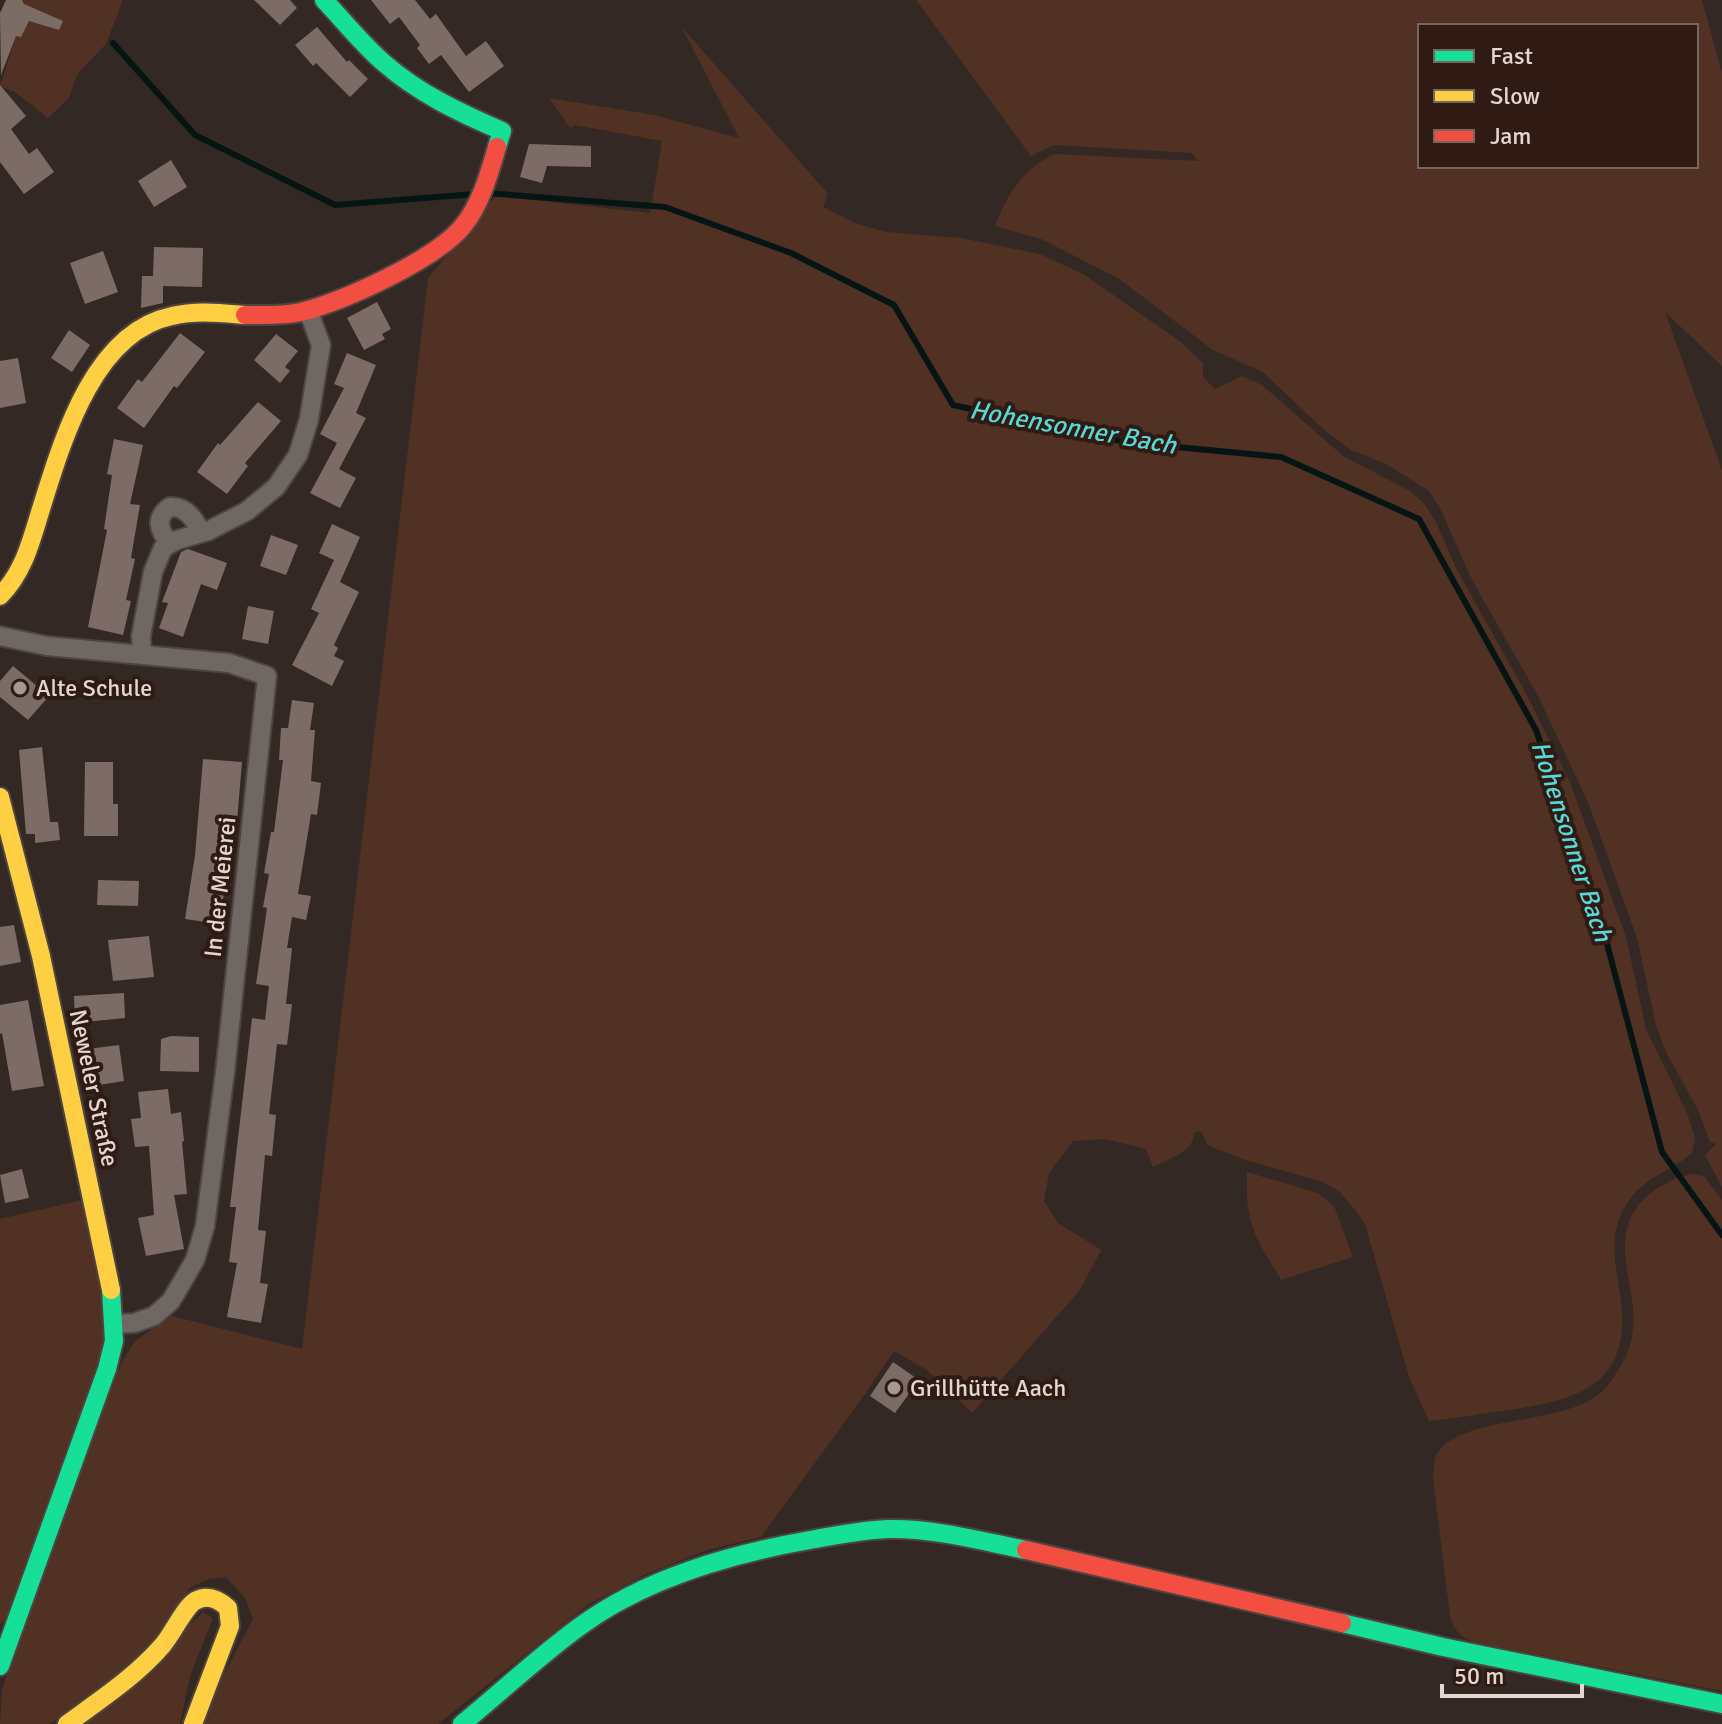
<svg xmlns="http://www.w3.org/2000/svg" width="1722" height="1724" viewBox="0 0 1722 1724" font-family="Signika,sans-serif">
<rect width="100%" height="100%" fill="#332823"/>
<!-- green -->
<path fill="#513123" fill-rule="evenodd" d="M 22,0 L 123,0 L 106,44 L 78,73 L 68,99 L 48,118 L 15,92 L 0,86 L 16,36 L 21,36 L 29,21 L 34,22 Z
M 916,0 L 1702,0 L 1722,73 L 1722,366 L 1665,312 L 1722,470 L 1722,1187 L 1705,1155 L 1716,1144 L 1710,1142 L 1698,1110 L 1666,1052 L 1656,1026 L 1637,938 L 1588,802 L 1537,694 L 1471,578 L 1441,510 L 1429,491 L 1386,464 L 1351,450 L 1323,429 L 1263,372 L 1213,350 L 1118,278 L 1041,239 L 995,226 C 1006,196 1024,167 1055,154 L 1198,161 L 1192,153 L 1054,145 L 1031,156 ZM 1696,26 L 1696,166 L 1420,166 L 1420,26 Z
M 681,26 L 828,194 L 823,207 L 855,223 L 886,232 L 961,238 L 1040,254 L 1083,274 L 1181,342 L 1203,363 L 1203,377 L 1215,389 L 1242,376 L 1262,385 L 1343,456 L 1410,491 L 1424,503 L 1436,522 L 1456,568 L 1527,695 L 1570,782 L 1626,937 L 1646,1029 L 1687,1113 L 1695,1138 L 1692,1153 C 1668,1174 1645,1175 1626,1205 C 1607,1236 1616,1267 1621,1300 C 1632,1389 1572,1401 1502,1411 C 1477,1414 1453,1419 1429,1421 L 1409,1377 L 1365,1224 L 1356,1211 L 1340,1192 L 1323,1182 L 1245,1160 L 1214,1148 L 1207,1144 L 1201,1131 L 1194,1132 C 1195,1152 1169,1159 1153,1167 L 1146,1149 L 1105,1139 L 1073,1141 L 1049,1173 L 1044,1201 L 1058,1223 L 1101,1250 L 1080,1290 L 972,1413 L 927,1370 L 894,1351 L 863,1397 L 761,1537 L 707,1550 L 646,1574 L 589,1604 L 438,1724 L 203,1724 L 218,1686 L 253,1619 L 245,1598 L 226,1577 L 209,1579 L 191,1587 L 154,1642 L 110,1685 L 49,1724 L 0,1724 L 2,1689 L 107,1399 L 122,1362 L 135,1341 L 172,1316 L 302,1349 L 428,278 L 496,196 L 650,213 L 662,141 L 575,125 L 570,128 L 549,98 L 654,115 L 739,138 Z
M 1247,1172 L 1318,1193 L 1334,1206 L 1353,1257 L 1281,1280 C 1255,1236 1245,1225 1247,1172 Z
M 1691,1174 L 1704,1176 L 1722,1200 L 1722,1691 L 1473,1642 C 1459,1636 1454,1630 1450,1616 L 1433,1478 C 1434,1468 1433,1457 1440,1449 C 1475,1412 1578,1427 1609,1384 C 1621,1367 1631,1351 1633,1329 C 1638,1285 1606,1238 1643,1200 C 1655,1188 1673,1178 1691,1174 Z
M 82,1200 L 102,1289 L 105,1343 L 6,1618 L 0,1625 L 0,1219 Z
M 203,1612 L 213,1618 L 190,1676 L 180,1724 L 85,1724 Z"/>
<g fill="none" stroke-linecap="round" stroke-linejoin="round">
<!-- stream -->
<path stroke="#051514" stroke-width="6" d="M 113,43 L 195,135 L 335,205 L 475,194
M 487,193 L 665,207 L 791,253 L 894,305 L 953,405 L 1125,442 L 1281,457 L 1419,519 L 1536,730 L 1601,921 L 1662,1152 L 1722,1235"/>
</g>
<!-- building -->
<path fill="#7d6c66" d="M 6,0 L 22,0 L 24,4 L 63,21 L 59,30 L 29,21 L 21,37 L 16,36 L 1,75 L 0,13 Z
M 254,0 L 290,0 L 297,8 L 280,25 Z
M 371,0 L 415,0 L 430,19 L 436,14 L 466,56 L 486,41 L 504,66 L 469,92 L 441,55 L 429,64 L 417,48 L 420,45 L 399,17 L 390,24 Z
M 317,27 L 347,62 L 349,60 L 368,79 L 350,97 L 316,63 L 313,66 L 295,45 Z
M 0,85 L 26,116 L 11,129 L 29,154 L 37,148 L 54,172 L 24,194 L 0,162 Z
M 529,144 L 591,146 L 591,167 L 547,166 L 542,183 L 520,177 Z
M 171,160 L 187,187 L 154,207 L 138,181 Z
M 154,247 L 203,248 L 202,287 L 163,286 L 163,303 L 141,308 L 142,276 L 153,276 Z
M 103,251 L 118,292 L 85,304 L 70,263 Z
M 377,302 L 391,329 L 382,334 L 385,339 L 364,350 L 347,318 Z
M 69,330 L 90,345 L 72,372 L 51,358 Z
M 180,333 L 205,352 L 177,388 L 174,386 L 144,428 L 117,408 L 138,379 L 142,382 Z
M 276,334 L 298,351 L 285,367 L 290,371 L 280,383 L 254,360 Z
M 347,353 L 376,365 L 356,413 L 366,418 L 339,469 L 356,478 L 340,508 L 310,493 L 337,443 L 320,434 L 344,388 L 334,384 Z
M 18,358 L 26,403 L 0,408 L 0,361 Z
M 258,402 L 281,421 L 245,463 L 248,466 L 227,494 L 197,472 L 218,443 L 220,445 Z
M 114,439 L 143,445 L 130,504 L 140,505 L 131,558 L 135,559 L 126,600 L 131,601 L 123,635 L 88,627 L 107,530 L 104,529 L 112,475 L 107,474 Z
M 332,524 L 360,537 L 340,582 L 359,592 L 334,645 L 338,648 L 334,656 L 344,661 L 332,686 L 292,665 L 319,613 L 311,609 L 334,560 L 319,553 Z
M 271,535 L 298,545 L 286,575 L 260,566 Z
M 188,549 L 227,563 L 217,590 L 201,584 L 183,637 L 159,628 L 168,603 L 162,602 L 181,552 Z
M 248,606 L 274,611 L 268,644 L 242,639 Z
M 13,666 L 49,696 L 28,720 L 0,697 L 0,681 Z
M 292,700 L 314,703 L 310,730 L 315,730 L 311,781 L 321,783 L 317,815 L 311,814 L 298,894 L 311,896 L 306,920 L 292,917 L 287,948 L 292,948 L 286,1004 L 292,1004 L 287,1045 L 277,1044 L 269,1114 L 276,1115 L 272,1156 L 265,1155 L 258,1230 L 266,1231 L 260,1283 L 268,1284 L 261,1323 L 227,1317 L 237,1263 L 229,1262 L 236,1207 L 230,1207 L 252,1018 L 265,1020 L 269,986 L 256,984 L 267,908 L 263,907 L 269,874 L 264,873 L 271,832 L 274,832 L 283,760 L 279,760 L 281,728 L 288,728 Z
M 42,747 L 50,822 L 58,822 L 60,840 L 35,843 L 35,834 L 26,834 L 19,750 Z
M 203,759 L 242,762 L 235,845 L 232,844 L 219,924 L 185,919 L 195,855 Z
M 85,762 L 113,762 L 113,804 L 118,804 L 118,836 L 84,836 Z
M 98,880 L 139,881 L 138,906 L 97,905 Z
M 14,925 L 21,962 L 0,966 L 0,927 Z
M 149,936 L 154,977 L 113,981 L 108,940 Z
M 124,993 L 125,1018 L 75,1023 L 74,996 Z
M 28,1000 L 44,1086 L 12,1091 L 2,1033 L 0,1034 L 0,1005 Z
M 171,1036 L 199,1037 L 199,1072 L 160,1071 L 161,1039 Z
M 119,1045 L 124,1081 L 93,1086 L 88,1049 Z
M 168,1089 L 171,1114 L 181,1112 L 184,1141 L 182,1142 L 187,1194 L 174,1195 L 184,1249 L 146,1256 L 138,1218 L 154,1215 L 149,1146 L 135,1147 L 131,1119 L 141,1118 L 138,1092 Z
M 22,1169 L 29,1198 L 5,1203 L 0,1175 Z
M 893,1362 L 919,1380 L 895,1413 L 870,1396 Z"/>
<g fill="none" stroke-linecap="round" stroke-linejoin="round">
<!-- street casing -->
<g stroke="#4e4440" stroke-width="22">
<path id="street" d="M 170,544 C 159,531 154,518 170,507 C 186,506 195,519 201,533
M 0,636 L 47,646 L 229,663 L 267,676 L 225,1072 L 205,1226 L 195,1260 L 171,1301 L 154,1316 L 134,1323 L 115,1324
M 142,654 L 141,636 L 153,572 L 163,548 L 177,540 L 208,531 L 247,511 L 276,487 L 298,455 L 309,419 L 321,345 L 308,310"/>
</g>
<!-- fast casing -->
<g stroke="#4e4440" stroke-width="22">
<path id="fast" d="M 324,0 C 344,21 362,44 384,63 C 418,93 460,113 502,131 L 497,147
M 1342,1623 L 1443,1647 L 1722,1704
M 0,1666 L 107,1369 L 114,1341 L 111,1290
M 462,1724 C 501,1692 538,1657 579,1627 C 645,1578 730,1554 810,1540 C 836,1535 862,1530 888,1529 C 934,1528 981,1541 1026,1550"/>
</g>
<!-- slow casing -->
<g stroke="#4e4440" stroke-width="22">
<path id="slow" d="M 0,596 C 24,572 31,541 41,509 C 62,442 93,332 172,316 C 196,310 221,313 245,315
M 0,797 L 41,956 L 111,1290
M 67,1724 C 100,1700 135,1677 162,1646 C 172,1635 184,1608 195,1601 C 208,1594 218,1599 228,1608 L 230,1626 L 193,1724"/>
</g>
<!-- jam casing -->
<g stroke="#4e4440" stroke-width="22">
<path id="jam" d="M 245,315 C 264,315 283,316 301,312 C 344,301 435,260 463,226 C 481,204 489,174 497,147
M 1026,1550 L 1342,1623"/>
</g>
<!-- street -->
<use href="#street" stroke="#6f6764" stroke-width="18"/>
<!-- fast -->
<use href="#fast" stroke="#16e098" stroke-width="18"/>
<!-- slow -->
<use href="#slow" stroke="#ffcf43" stroke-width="18"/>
<!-- jam -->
<use href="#jam" stroke="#f24e42" stroke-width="18"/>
</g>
<!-- markers -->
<g fill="#a59893" stroke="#2f1b14" stroke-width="3">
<circle cx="20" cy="688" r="8"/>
<circle cx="894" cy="1388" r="8"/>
</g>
<g text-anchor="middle" stroke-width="8" stroke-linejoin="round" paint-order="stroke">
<!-- poi labels -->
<g font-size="24" fill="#e3d5d0" stroke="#2f1b14" text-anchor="start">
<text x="36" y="696">Alte Schule</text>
<text x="910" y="1396">Grillhütte Aach</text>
</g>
<!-- street labels -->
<g font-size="24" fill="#e3d5d0" stroke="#2f1b14">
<text transform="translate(220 887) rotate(-84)" y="8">In der Meierei</text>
<text transform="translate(94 1088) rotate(78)" y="8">Neweler Straße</text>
</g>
<!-- water labels -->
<g font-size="26" font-style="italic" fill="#57d7d5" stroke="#2f1b14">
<text transform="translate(1073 427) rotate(10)" y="9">Hohensonner Bach</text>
<text transform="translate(1572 841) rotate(72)" y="9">Hohensonner Bach</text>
</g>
</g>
<!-- legend -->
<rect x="1418" y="24" width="280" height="144" fill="#2f1b14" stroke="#77655f" stroke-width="2"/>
<rect x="1434" y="50" width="40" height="12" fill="#16e098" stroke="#77655f" stroke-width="2"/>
<text x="1490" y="64" font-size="24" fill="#e3d5d0">Fast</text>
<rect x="1434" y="90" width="40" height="12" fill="#ffcf43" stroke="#77655f" stroke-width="2"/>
<text x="1490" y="104" font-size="24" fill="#e3d5d0">Slow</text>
<rect x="1434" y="130" width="40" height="12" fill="#f24e42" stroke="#77655f" stroke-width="2"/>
<text x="1490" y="144" font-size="24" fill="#e3d5d0">Jam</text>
<!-- scale -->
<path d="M1442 1684v12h140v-12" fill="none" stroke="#e3d5d0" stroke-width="4"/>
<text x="1454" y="1684" font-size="24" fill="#e3d5d0" stroke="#2f1b14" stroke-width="6" paint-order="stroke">50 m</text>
</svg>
